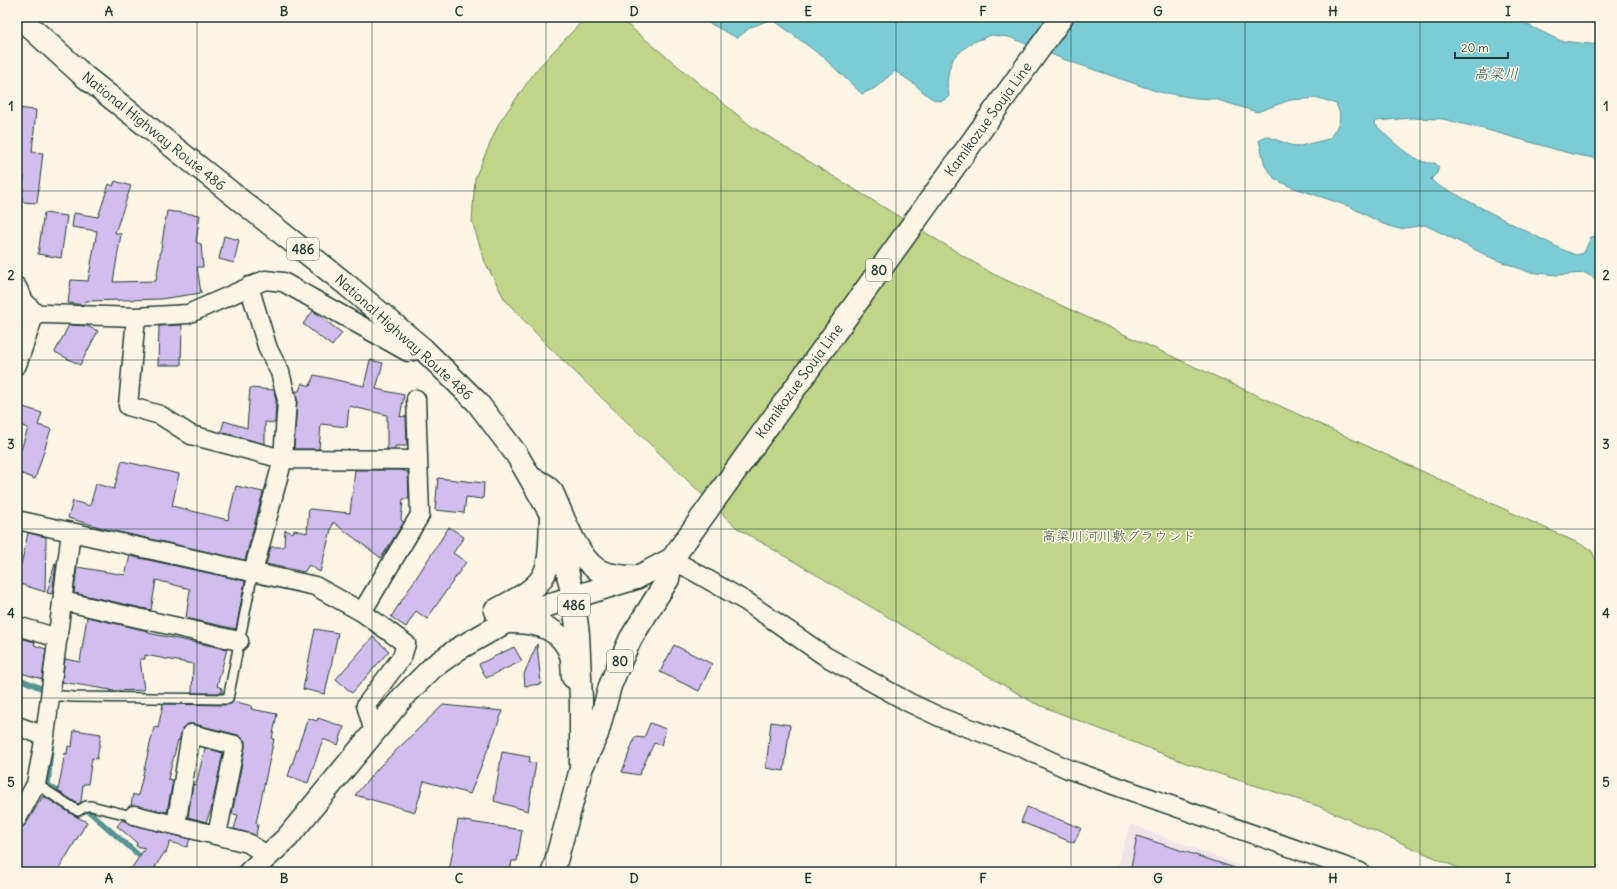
<svg xmlns="http://www.w3.org/2000/svg" width="1617" height="889" viewBox="0 0 1617 889" font-family="Delius,'Klee One',sans-serif">
<rect width="100%" height="100%" fill="#fcf5e5"/>
<filter id="ink" filterUnits="userSpaceOnUse"><feTurbulence type="fractalNoise" baseFrequency=".025" numOctaves="2"/><feDisplacementMap in="SourceGraphic" scale="8" xChannelSelector="R" yChannelSelector="G"/><feConvolveMatrix kernelMatrix="1 2 1 2 8 2 1 2 1" color-interpolation-filters="sRGB"/></filter>
<g filter="url(#ink)">
<!-- built -->
<path fill="#efe4e8" d="M 1130,824 L 1257,872 L 1116,872 Z"/>
<!-- green -->
<path fill="#c0d58a" stroke="#70895f" d="M 586,17 L 618,17 L 751,126 L 993,274 L 1591,549 L 1600,569 L 1600,872 L 1467,872 L 1318,806 L 1186,763 L 1034,703 L 737,528 L 546,344 L 505,300 L 485,262 L 472,221 L 475,178 L 499,123 L 537,69 Z"/>
<!-- water -->
<path fill="#7cccd6" stroke="#579395" d="M 698,17 L 1511,17 L 1561,41 L 1600,45 L 1600,159 L 1572,154 L 1491,131 L 1443,119 L 1411,118 L 1376,121 L 1375,124 C 1387,137 1416,166 1435,163 L 1439,167 L 1437,173 L 1431,179 C 1438,189 1454,191 1464,199 L 1561,249 L 1576,255 L 1584,253 L 1591,237 L 1600,236 L 1600,281 L 1585,273 L 1557,275 L 1529,272 L 1494,259 L 1425,225 L 1399,229 L 1383,224 L 1351,207 L 1289,186 L 1275,179 L 1265,166 L 1259,140 L 1266,136 L 1296,147 L 1329,139 C 1338,126 1344,119 1336,104 L 1319,98 L 1290,100 L 1257,112 L 1215,99 L 1196,98 L 1159,92 L 1063,59 L 1009,37 L 991,35 L 971,43 L 954,57 L 949,69 L 947,83 L 949,96 C 938,110 922,90 913,83 C 907,79 901,75 895,71 L 875,88 L 862,94 L 823,57 L 772,19 L 751,27 L 737,38 Z"/>
<g fill="none" stroke-linecap="round" stroke-linejoin="round">
<!-- stream -->
<path stroke="#579395" stroke-width="5.5" d="M 17,678 L 43,689 L 47,693
M 51,747 L 48,785 L 87,810 L 158,872"/>
</g>
<!-- building -->
<path fill="#d1beee" stroke="#1f3d34" d="M 17,108 L 36,110 L 32,152 L 43,153 L 37,203 L 22,202 L 24,176 L 17,176 Z
M 115,181 L 131,186 L 115,233 L 121,234 L 113,282 L 156,281 L 167,211 L 200,215 L 196,242 L 201,244 L 203,267 L 197,267 L 201,293 L 161,299 L 86,301 L 85,305 L 68,303 L 71,280 L 88,281 L 97,231 L 72,227 L 74,213 L 98,217 L 109,184 L 113,186 Z
M 44,213 L 67,216 L 61,258 L 38,254 Z
M 224,236 L 239,240 L 234,263 L 219,259 Z
M 313,311 L 342,333 L 332,346 L 303,324 Z
M 69,325 L 87,326 L 98,331 L 80,365 L 55,352 Z
M 182,325 L 181,365 L 158,365 L 159,326 Z
M 370,360 L 383,363 L 376,389 L 404,395 L 400,417 L 406,416 L 407,446 L 395,446 L 395,449 L 387,449 L 387,415 L 349,406 L 347,427 L 321,424 L 319,449 L 294,449 L 297,401 L 296,391 L 299,391 L 302,383 L 310,386 L 314,375 L 364,386 Z
M 250,388 L 274,390 L 276,401 L 275,423 L 265,422 L 265,444 L 221,432 L 224,421 L 247,428 Z
M 17,405 L 42,413 L 38,425 L 51,429 L 35,479 L 17,472 L 17,455 L 19,456 L 28,428 L 17,424 Z
M 122,461 L 179,474 L 172,506 L 228,520 L 236,486 L 263,492 L 245,560 L 110,530 L 68,518 L 73,501 L 90,506 L 96,484 L 114,489 Z
M 355,470 L 401,470 L 408,472 L 409,499 L 403,499 L 401,520 L 404,522 L 381,558 L 333,522 L 320,572 L 309,565 L 304,572 L 266,564 L 271,547 L 284,547 L 285,530 L 293,533 L 294,530 L 307,533 L 309,509 L 350,513 Z
M 438,478 L 484,483 L 483,499 L 466,497 L 464,513 L 435,510 Z
M 449,527 L 464,537 L 453,553 L 466,562 L 427,619 L 416,611 L 406,627 L 391,617 Z
M 28,533 L 46,537 L 45,592 L 17,583 L 17,563 L 21,565 Z
M 130,556 L 245,581 L 236,629 L 186,618 L 190,589 L 156,580 L 151,610 L 74,593 L 77,567 L 125,575 Z
M 55,563 L 56,563 L 52,594 L 47,593 Z
M 87,617 L 148,631 L 148,633 L 227,649 L 217,686 L 222,688 L 222,693 L 192,693 L 193,664 L 145,655 L 145,659 L 140,659 L 144,690 L 110,691 L 111,690 L 62,682 L 65,659 L 80,662 Z
M 315,629 L 338,633 L 325,694 L 303,689 Z
M 17,637 L 35,642 L 34,645 L 46,649 L 42,679 L 17,672 Z
M 373,637 L 389,651 L 352,693 L 336,679 Z
M 537,644 L 541,684 L 525,686 L 524,674 Z
M 674,645 L 712,664 L 699,691 L 660,672 Z
M 514,647 L 522,661 L 486,678 L 479,664 Z
M 233,701 L 252,706 L 251,709 L 277,714 L 272,739 L 274,739 L 256,823 L 258,824 L 256,836 L 234,829 L 238,815 L 232,814 L 245,747 L 245,741 L 238,735 L 194,724 L 188,724 L 183,727 L 179,741 L 178,740 L 168,779 L 173,780 L 167,812 L 131,805 L 133,794 L 138,796 L 154,727 L 158,728 L 163,704 L 228,705 Z
M 443,705 L 503,711 L 470,794 L 424,781 L 415,812 L 355,795 L 380,766 Z
M 308,718 L 317,721 L 318,718 L 344,727 L 338,745 L 323,739 L 308,783 L 288,776 Z
M 771,722 L 790,725 L 784,771 L 766,768 Z
M 650,723 L 666,729 L 661,745 L 654,743 L 639,775 L 622,772 L 635,737 L 644,738 Z
M 74,730 L 101,734 L 97,759 L 92,758 L 88,784 L 83,784 L 81,802 L 78,804 L 58,791 L 65,753 L 67,754 L 68,746 L 72,747 Z
M 205,748 L 223,753 L 211,810 L 206,822 L 188,817 L 193,784 L 196,785 Z
M 502,752 L 530,757 L 529,762 L 536,763 L 528,811 L 494,801 Z
M 43,796 L 75,816 L 87,822 L 57,872 L 17,872 L 17,829 L 26,824 Z
M 1027,807 L 1081,828 L 1074,843 L 1021,822 Z
M 122,820 L 132,825 L 190,839 L 187,847 L 170,842 L 166,853 L 164,853 L 152,872 L 129,872 L 145,848 L 136,846 L 137,843 L 117,826 Z
M 458,820 L 522,830 L 517,861 L 512,861 L 510,872 L 449,872 Z
M 1137,836 L 1238,869 L 1238,872 L 1130,872 Z"/>
<g fill="none" stroke-linecap="round" stroke-linejoin="round">
<!-- service casing -->
<g stroke="#1f3d34" stroke-width="12">
<path id="service" d="M 50,695 L 74,697 L 228,699 L 253,572
M 36,784 L 78,811 L 86,806 L 91,806 L 128,815 L 134,815"/>
</g>
<!-- minor casing -->
<g stroke="#1f3d34" stroke-width="21">
<path id="minor" d="M 249,286 L 268,349 L 280,372 L 287,400 L 283,459 L 253,572
M 17,287 L 24,301 L 35,313
M 17,313 L 136,317 L 188,314 L 265,280 L 283,282 L 408,352 L 423,349
M 136,317 L 128,406 L 160,415 L 191,435 L 283,459 L 418,460
M 17,365 L 35,313
M 17,520 L 71,532 L 45,736 L 36,784 L 17,819
M 71,532 L 315,586 L 362,612 L 406,644 L 402,657 L 366,705 L 374,732
M 672,559 L 747,602 L 825,656 L 910,703 L 942,718 L 1023,748 L 1068,769 L 1360,872
M 63,601 L 239,641
M 362,612 L 420,515 L 416,399
M 17,626 L 58,638
M 17,726 L 45,736
M 134,815 L 248,843 L 268,856
M 176,825 L 191,734 L 235,745 L 217,835"/>
</g>
<!-- tertiary casing -->
<g stroke="#1f3d34" stroke-width="25">
<path id="tertiary" d="M 531,478 L 545,485 L 552,492 C 562,514 577,558 598,570 C 608,576 620,576 631,577
M 495,611 C 551,581 549,579 551,517
M 508,622 C 534,621 562,627 571,655 C 573,662 572,670 573,677
M 250,872 L 287,838 L 403,697 L 433,667 L 458,649 L 522,613 L 636,578 L 672,559"/>
</g>
<!-- primary casing -->
<g stroke="#1f3d34" stroke-width="25">
<path id="primary" d="M 581,769 L 597,734 L 610,686 L 620,662 L 631,638 L 668,579 L 672,559 L 1062,17"/>
</g>
<!-- trunk casing -->
<g stroke="#1f3d34" stroke-width="25">
<path id="trunk" d="M 19,17 L 84,76 L 347,285 L 423,349 L 477,402 L 517,455 L 551,514 L 564,556 L 573,597 L 578,634 L 581,699 L 581,769 L 553,872"/>
</g>
<!-- service -->
<use href="#service" stroke="#fcf5e5" stroke-width="9"/>
<!-- minor -->
<use href="#minor" stroke="#fcf5e5" stroke-width="18"/>
<!-- tertiary -->
<use href="#tertiary" stroke="#fcf5e5" stroke-width="22"/>
<!-- primary -->
<use href="#primary" stroke="#fcf5e5" stroke-width="22"/>
<!-- trunk -->
<use href="#trunk" stroke="#fcf5e5" stroke-width="22"/>
</g>
</g>
<!-- grid -->
<path fill="none" stroke="#1f3d34" stroke-width="1" stroke-opacity="0.55" d="M 197,17 L 197,872M 372,17 L 372,872M 546,17 L 546,872M 721,17 L 721,872M 896,17 L 896,872M 1071,17 L 1071,872M 1245,17 L 1245,872M 1420,17 L 1420,872M 17,191 L 1600,191M 17,360 L 1600,360M 17,529 L 1600,529M 17,698 L 1600,698"/>
<g text-anchor="middle" stroke-width="3" stroke-linejoin="round" paint-order="stroke">
<!-- shield labels -->
<g fill="#fcf5e5" stroke="#617469" stroke-width="1">
<rect x="287" y="238" width="32" height="22" rx="3"/>
<rect x="866" y="259" width="26" height="22" rx="3"/>
<rect x="558" y="594" width="32" height="22" rx="3"/>
<rect x="607" y="650" width="26" height="22" rx="3"/>
</g>
<g font-size="13" font-weight="bold" fill="#1f3d34">
<text x="303" y="254">486</text>
<text x="879" y="275">80</text>
<text x="574" y="610">486</text>
<text x="620" y="666">80</text>
</g>
<!-- street labels -->
<g font-size="14" fill="#1f3d34" stroke="#fcf5e5">
<text transform="translate(988 119) rotate(-54)" y="5">Kamikozue Souja Line</text>
<text transform="translate(154 131) rotate(39)" y="5">National Highway Route 486</text>
<text transform="translate(404 337) rotate(42)" y="5">National Highway Route 486</text>
<text transform="translate(799 381) rotate(-54)" y="5">Kamikozue Souja Line</text>
</g>
<!-- park labels -->
<g font-size="14" fill="#3f5b45" stroke="#fcf5e5">
<text x="1119" y="541">高梁川河川敷グラウンド</text>
</g>
<!-- water labels -->
<g font-size="15" font-style="italic" fill="#325a54" stroke="#fcf5e5">
<text x="1496" y="79">高梁川</text>
</g>
</g>
<!-- margin -->
<rect width="1617" height="889" fill="none" stroke="#fcf5e5" stroke-width="44"/>
<!-- scale -->
<path d="M1455 52v6h53v-6" fill="none" stroke="#1f3d34" stroke-width="2"/>
<text x="1461" y="52" font-size="12" fill="#1f3d34" stroke="#fcf5e5" stroke-width="3" paint-order="stroke">20 m</text>
<rect x="22" y="22" width="1573" height="845" fill="none" stroke="#1f3d34" stroke-width="1.5"/>
<g font-size="13" text-anchor="middle" font-weight="bold" fill="#1f3d34">
<text x="109" y="16">A</text>
<text x="284" y="16">B</text>
<text x="459" y="16">C</text>
<text x="634" y="16">D</text>
<text x="808" y="16">E</text>
<text x="983" y="16">F</text>
<text x="1158" y="16">G</text>
<text x="1333" y="16">H</text>
<text x="1508" y="16">I</text>
<text x="11" y="111">1</text>
<text x="1606" y="111">1</text>
<text x="11" y="280">2</text>
<text x="1606" y="280">2</text>
<text x="11" y="449">3</text>
<text x="1606" y="449">3</text>
<text x="11" y="618">4</text>
<text x="1606" y="618">4</text>
<text x="11" y="787">5</text>
<text x="1606" y="787">5</text>
<text x="109" y="883">A</text>
<text x="284" y="883">B</text>
<text x="459" y="883">C</text>
<text x="634" y="883">D</text>
<text x="808" y="883">E</text>
<text x="983" y="883">F</text>
<text x="1158" y="883">G</text>
<text x="1333" y="883">H</text>
<text x="1508" y="883">I</text>
</g>
</svg>
